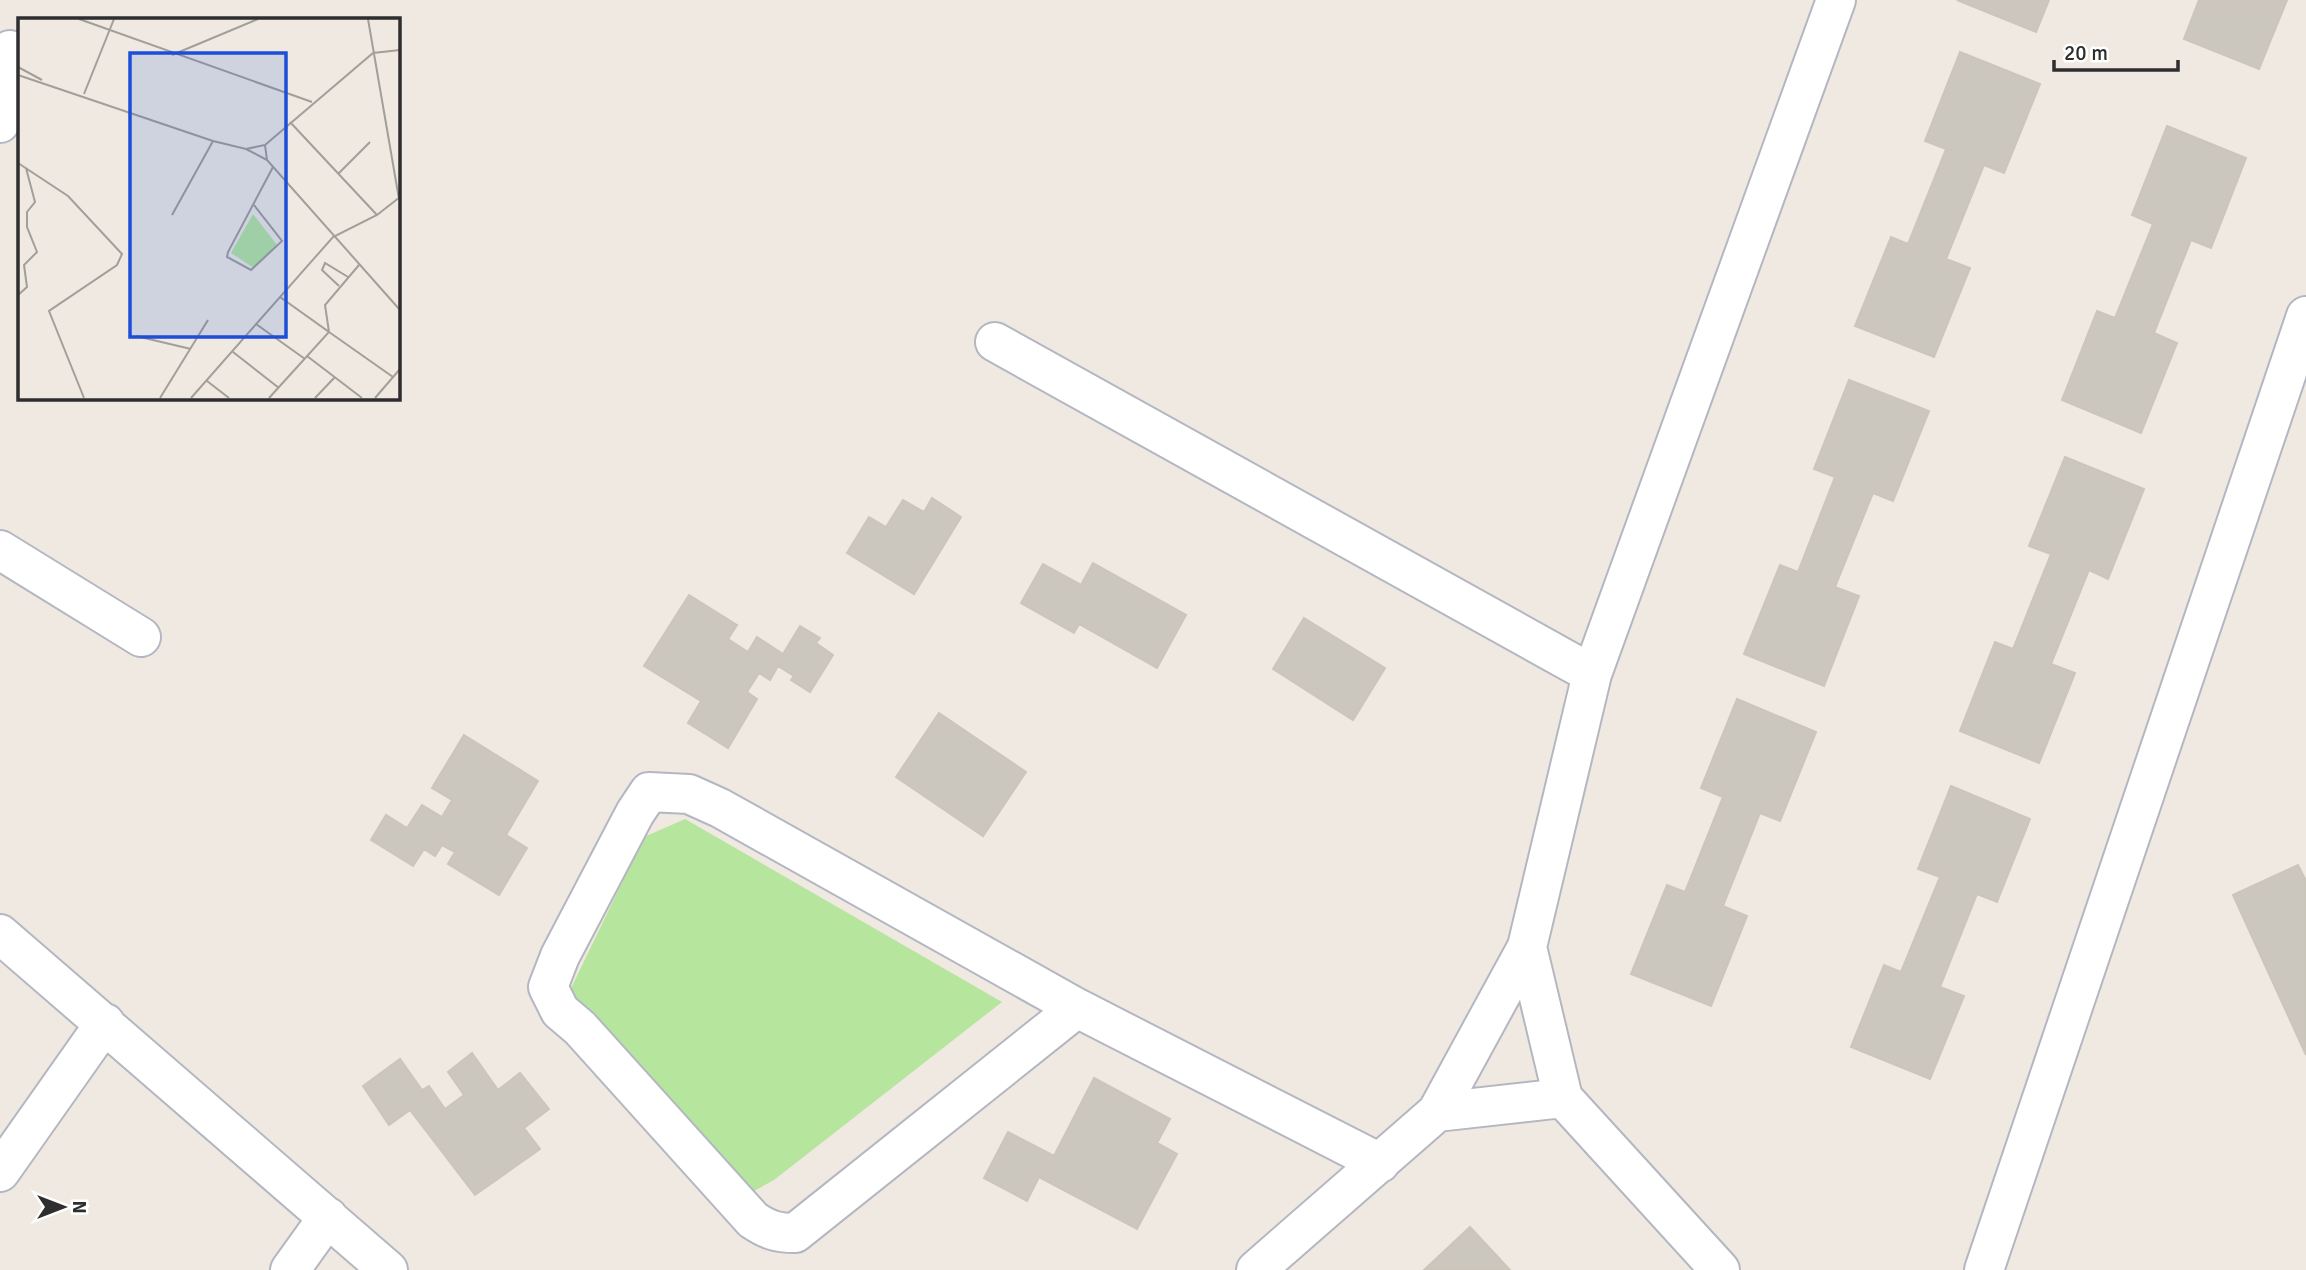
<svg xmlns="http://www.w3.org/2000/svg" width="2306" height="1270" viewBox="0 0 2306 1270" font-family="Signika,sans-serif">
<rect width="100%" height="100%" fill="#efe9e1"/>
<!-- green -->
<path fill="#b6e59e" d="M 685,819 L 1002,1002 L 774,1180 L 745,1196 L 560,1011 L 644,837 Z"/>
<!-- building -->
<path fill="#cbc7bf" stroke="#cbc5ba" stroke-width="2" d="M 1957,0 L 2049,0 L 2036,32 Z
M 2199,0 L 2287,0 L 2259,69 L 2184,39 Z
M 1960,52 L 2040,84 L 2004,173 L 1984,165 L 1946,259 L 1970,268 L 1934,357 L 1855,326 L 1891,237 L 1908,244 L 1946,149 L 1925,141 Z
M 2167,126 L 2246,158 L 2211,248 L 2191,240 L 2154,333 L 2177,343 L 2141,433 L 2062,400 L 2097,311 L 2115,318 L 2153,224 L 2132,215 Z
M 1849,380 L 1929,411 L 1893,501 L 1873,493 L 1835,587 L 1859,596 L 1824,686 L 1744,654 L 1780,565 L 1798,572 L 1835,477 L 1814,469 Z
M 2065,457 L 2144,489 L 2108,579 L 2089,570 L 2051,664 L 2075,673 L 2039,763 L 1960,731 L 1995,642 L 2013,649 L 2051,554 L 2029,546 Z
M 932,498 L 961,517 L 914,594 L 847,553 L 869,517 L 886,527 L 903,500 L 924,512 Z
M 1093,563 L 1186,615 L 1157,668 L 1079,624 L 1074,633 L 1021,603 L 1043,564 L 1081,585 Z
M 689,595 L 737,625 L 728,639 L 748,652 L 757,637 L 783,654 L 800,626 L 820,638 L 816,643 L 833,655 L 810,692 L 791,680 L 794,676 L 778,666 L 770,680 L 759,673 L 747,692 L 757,699 L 728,748 L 688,723 L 701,701 L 644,666 Z
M 1304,618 L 1385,668 L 1353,720 L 1273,669 Z
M 1737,699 L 1816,732 L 1780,821 L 1760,813 L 1723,906 L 1747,916 L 1711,1006 L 1631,974 L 1667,885 L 1685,892 L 1723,797 L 1701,788 Z
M 939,713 L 1026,772 L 983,836 L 896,777 Z
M 464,735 L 538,781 L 506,835 L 527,848 L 499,895 L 448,864 L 455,852 L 442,845 L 435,856 L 424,849 L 413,866 L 371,840 L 386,815 L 407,828 L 422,805 L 442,817 L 452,800 L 432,788 Z
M 1951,786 L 2030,819 L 1997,902 L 1977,894 L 1940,987 L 1964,996 L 1930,1079 L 1851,1047 L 1884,965 L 1901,972 L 1940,877 L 1918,869 Z
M 2298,865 L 2306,881 L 2306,1055 L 2233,895 Z
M 472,1053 L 498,1090 L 520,1073 L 549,1109 L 524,1128 L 540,1149 L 475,1195 L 410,1110 L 389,1125 L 363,1086 L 400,1059 L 422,1090 L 429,1086 L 445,1109 L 464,1095 L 448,1072 Z
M 1094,1078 L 1170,1119 L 1157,1143 L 1177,1154 L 1137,1229 L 1039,1177 L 1027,1201 L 984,1178 L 1008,1132 L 1054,1156 Z
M 1470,1227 L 1510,1270 L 1424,1270 Z"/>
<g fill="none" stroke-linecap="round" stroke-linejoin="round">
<!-- minor casing -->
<g stroke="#b4b7c1" stroke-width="42">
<path id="minor" d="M 0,123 L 10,50
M 995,342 L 1592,674
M 0,550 L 141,637
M 0,934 L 388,1270
M 1077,1008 L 795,1233 C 777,1233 768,1230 753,1220 L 580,1028 L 560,1011 L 548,987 L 560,956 L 635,813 L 649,792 L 689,794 L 720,808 L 1077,1008 L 1380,1163
M 1563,1098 L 1720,1270
M 1437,1112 L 1527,947
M 0,1172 L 105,1023
M 290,1270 L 328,1217
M 1256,1270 L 1437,1112 L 1563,1098 L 1527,947 L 1592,674 L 1836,0
M 1984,1270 L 2306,316"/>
</g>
<!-- minor -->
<use href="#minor" stroke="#fff" stroke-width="38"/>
</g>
<!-- overview -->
<g transform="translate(18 18)">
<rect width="382" height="382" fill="#efe9e1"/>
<path d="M 235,196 L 259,227 L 236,250 L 213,235 Z" fill="#b6e59e"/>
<path fill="none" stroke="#a29e99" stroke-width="2" d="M 61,1 L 294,84M 350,1 L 381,181M 154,37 L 240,1M 0,49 L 24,62M 0,57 L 195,123 L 228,131 L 247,127 L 249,142 L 382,292M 66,76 L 96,1M 272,104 L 359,197M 247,127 L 355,35 L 382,32M 228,131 L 249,142M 0,145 L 50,178 L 104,236 L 99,247 L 31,293 L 66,380M 321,155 L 352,124M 236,187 L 264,223 L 233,252 L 209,239 L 210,234 L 255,149M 154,197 L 195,123M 341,247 L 307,287 L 311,314 L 375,359M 321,268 L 304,252 L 307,245 L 330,259M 0,277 L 9,269 L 6,247 L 19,234 L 9,209 L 9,194 L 17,184 L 8,150M 238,306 L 287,341M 118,318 L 173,331M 215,334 L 261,370M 289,338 L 344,380M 189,363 L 211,380M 142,380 L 190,302M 173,380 L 315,219 L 359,197 L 382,179M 251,380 L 311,314 L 262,279M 297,380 L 317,359M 357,380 L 382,351"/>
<path fill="#1d4ed8" fill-opacity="0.15" stroke="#1d4ed8" stroke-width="3.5" d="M 112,35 L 268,35 L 268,319 L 112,319 Z"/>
<rect width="382" height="382" fill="none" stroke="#2e2e2e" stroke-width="3.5"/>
</g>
<!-- north arrow -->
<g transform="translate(63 1207) rotate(90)" stroke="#ffffff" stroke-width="5" paint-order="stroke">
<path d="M0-5L12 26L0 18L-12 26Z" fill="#2e2e2e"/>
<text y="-10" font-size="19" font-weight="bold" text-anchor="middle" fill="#2e2e2e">N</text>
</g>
<!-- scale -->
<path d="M2054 60v10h124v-10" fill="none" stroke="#2e2e2e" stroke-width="3.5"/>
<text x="2064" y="60" font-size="21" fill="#2e2e2e" stroke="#ffffff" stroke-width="5" paint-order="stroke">20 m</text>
</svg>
